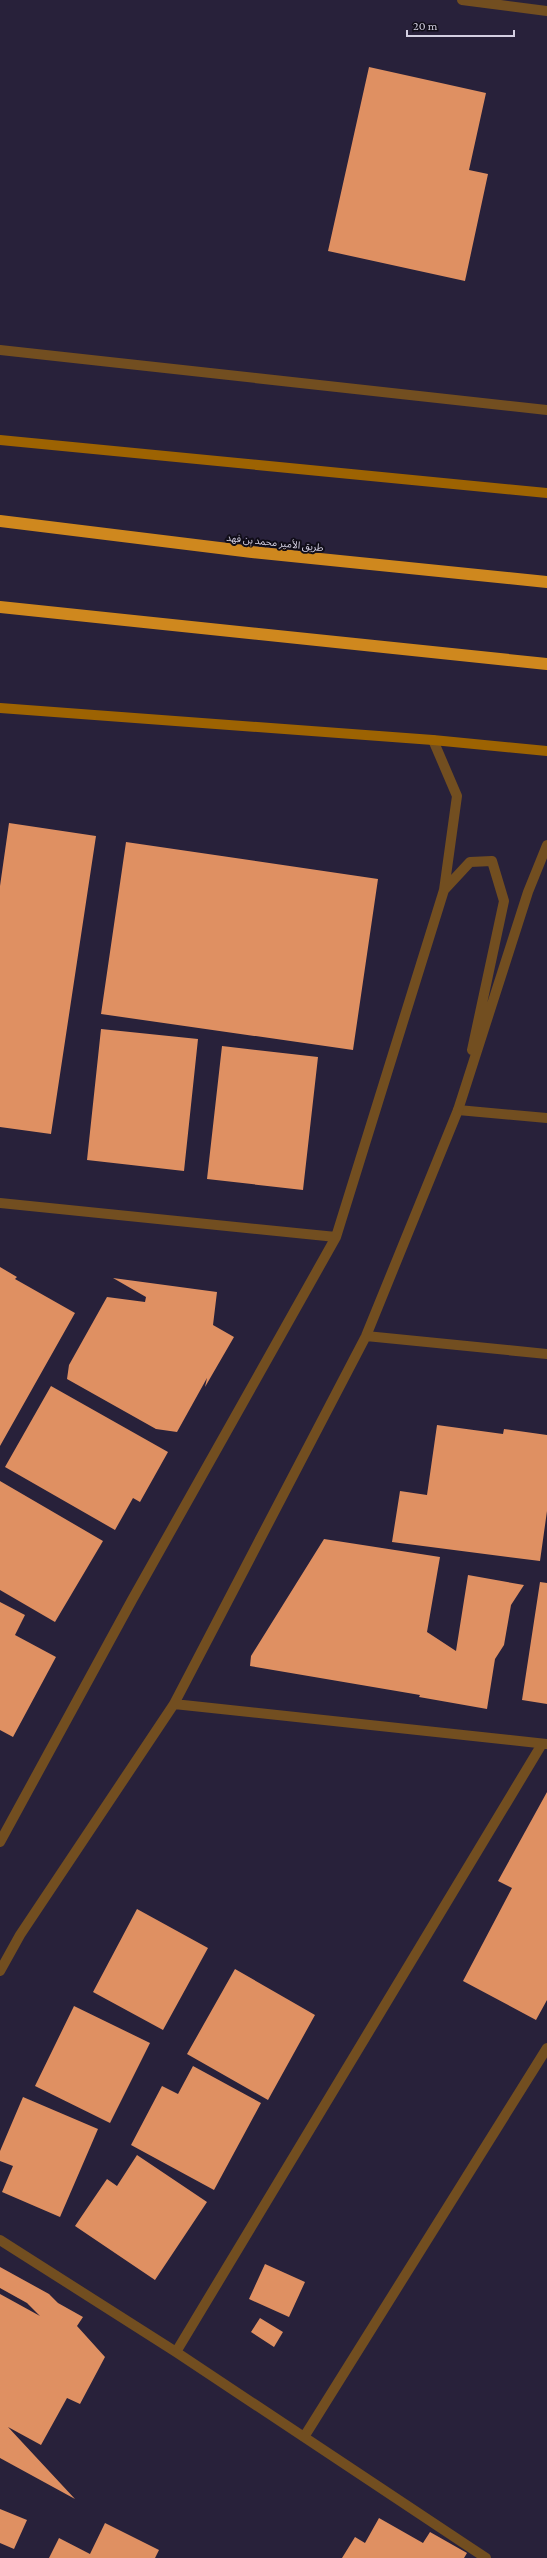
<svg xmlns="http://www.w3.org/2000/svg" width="547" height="2558" viewBox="0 0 547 2558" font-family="'Crimson Pro','Noto Sans Arabic',serif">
<rect width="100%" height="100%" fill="#28213a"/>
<!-- building -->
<path fill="#df9062" d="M 369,67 L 486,93 L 469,170 L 488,174 L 465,281 L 328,251 Z
M 9,823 L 96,836 L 51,1134 L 0,1127 L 0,886 Z
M 126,842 L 378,879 L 353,1050 L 101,1014 Z
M 101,1029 L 198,1039 L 184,1171 L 87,1160 Z
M 222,1046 L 318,1057 L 303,1190 L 207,1179 Z
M 0,1267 L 17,1277 L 15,1279 L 75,1313 L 0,1446 Z
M 113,1278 L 217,1292 L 213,1325 L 234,1337 L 205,1387 L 207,1378 L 177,1432 L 156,1429 L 67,1379 L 69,1365 L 107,1297 L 145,1302 L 146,1297 Z
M 51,1386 L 168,1452 L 140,1502 L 133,1498 L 115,1530 L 5,1467 Z
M 437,1425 L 503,1434 L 504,1429 L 547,1435 L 547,1511 L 540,1561 L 392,1542 L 400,1491 L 427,1495 Z
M 0,1481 L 103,1541 L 55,1622 L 0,1590 Z
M 324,1539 L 440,1557 L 427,1632 L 456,1651 L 468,1575 L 524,1585 L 511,1605 L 504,1645 L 495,1659 L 487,1709 L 419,1697 L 420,1695 L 250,1666 L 251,1656 Z
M 540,1582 L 547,1583 L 547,1704 L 522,1700 Z
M 0,1602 L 25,1615 L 15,1635 L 56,1657 L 13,1737 L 0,1730 Z
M 547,1792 L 547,2000 L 536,2020 L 463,1981 L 512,1888 L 498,1881 Z
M 137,1909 L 208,1948 L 163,2030 L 93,1992 Z
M 235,1969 L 315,2015 L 268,2100 L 187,2054 Z
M 74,2006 L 150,2043 L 110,2123 L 35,2086 Z
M 193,2066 L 261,2103 L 214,2190 L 131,2145 L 162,2086 L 178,2094 Z
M 23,2097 L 98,2129 L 60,2217 L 2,2192 L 13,2166 L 0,2161 L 0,2151 Z
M 137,2155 L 207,2202 L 155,2280 L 75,2226 L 107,2179 L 117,2186 Z
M 265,2264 L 305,2282 L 289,2317 L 249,2299 Z
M 0,2267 L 49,2294 L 58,2303 L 83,2317 L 77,2326 L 105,2357 L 80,2404 L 67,2398 L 41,2445 L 8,2427 L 75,2499 L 0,2458 L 0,2294 L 40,2316 L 27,2303 L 0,2288 Z
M 260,2318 L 283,2332 L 274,2347 L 251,2332 Z
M 0,2509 L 27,2520 L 14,2549 L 0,2543 Z
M 379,2518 L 423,2543 L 430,2532 L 467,2553 L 464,2558 L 342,2558 L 355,2537 L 365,2543 Z
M 105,2523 L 159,2550 L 155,2558 L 49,2558 L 59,2538 L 90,2554 Z"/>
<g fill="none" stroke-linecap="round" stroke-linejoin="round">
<!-- lane -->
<path stroke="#724e20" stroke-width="10" d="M 458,1110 L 547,1118"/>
<!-- street -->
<path stroke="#724e20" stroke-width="10" d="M 462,0 L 547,11
M 0,350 L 547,410
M 444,890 L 470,862 L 492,861 L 504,901 L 472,1050
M 0,1203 L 336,1237
M 366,1336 L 547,1354
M 174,1704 L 547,1744
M 0,1842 L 132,1600 L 336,1237 L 444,890 L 457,796 L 433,740
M 0,1971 L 20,1935 L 174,1704 L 366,1336 L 458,1110 L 528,892 L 547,845
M 0,2240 L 176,2352 L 486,2558
M 176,2352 L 542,1744
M 304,2437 L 547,2048"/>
<!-- secondary -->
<path stroke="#9d6302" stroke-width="10" d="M 0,440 L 547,493
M 0,708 L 433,740 L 547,751"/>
<!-- highway -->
<path stroke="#cf881e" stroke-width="12" d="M 0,521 L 252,552 L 547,582
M 0,607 L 547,664"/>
</g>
<g text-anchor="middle" stroke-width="4" stroke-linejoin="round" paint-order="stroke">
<!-- street labels -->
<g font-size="10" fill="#d3cfe1" stroke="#100d18">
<text transform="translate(275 542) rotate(6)" y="4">طريق الأمير محمد بن فهد</text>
</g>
</g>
<!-- scale -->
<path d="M407 30v6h107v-6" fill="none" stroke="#d3cfe1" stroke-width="2"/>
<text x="413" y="30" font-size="12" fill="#d3cfe1" stroke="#100d18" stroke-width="3" paint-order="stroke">20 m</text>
</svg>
